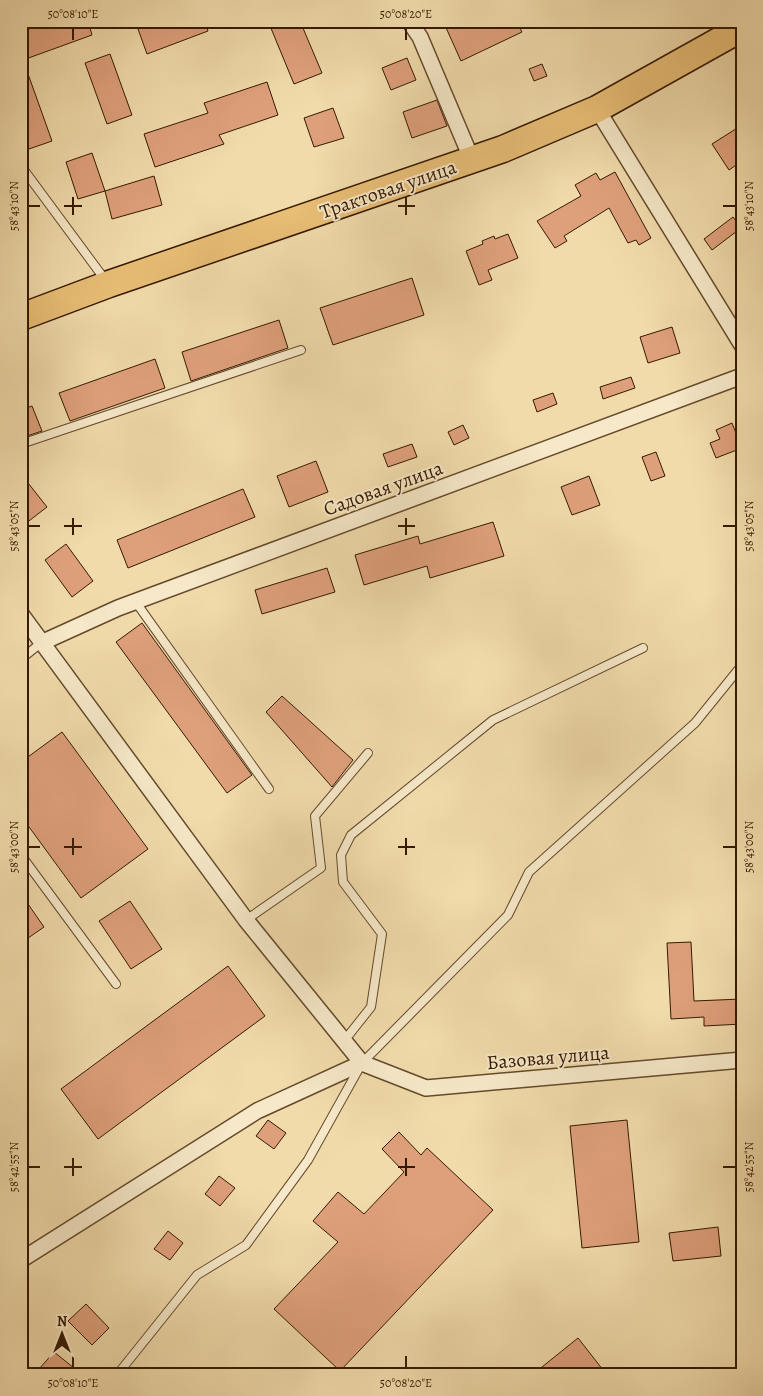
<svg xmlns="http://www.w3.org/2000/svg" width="763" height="1396" viewBox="0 0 763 1396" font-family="Alegreya,serif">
<rect width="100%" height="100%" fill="#f1dbab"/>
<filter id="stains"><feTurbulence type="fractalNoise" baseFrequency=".004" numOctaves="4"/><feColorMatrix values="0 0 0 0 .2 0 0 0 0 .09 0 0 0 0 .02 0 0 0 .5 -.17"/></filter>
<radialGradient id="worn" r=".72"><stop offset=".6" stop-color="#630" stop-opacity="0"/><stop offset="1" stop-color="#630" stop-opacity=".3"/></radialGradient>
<!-- building -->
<path fill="#dea07b" stroke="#351900" d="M 50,21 L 88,21 L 92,35 L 23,60 L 52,141 L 26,150 L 21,137 L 21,32 Z
M 158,21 L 205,21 L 208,31 L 147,54 L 138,29 Z
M 268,21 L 300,21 L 322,73 L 294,84 Z
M 443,21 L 516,21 L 522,32 L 461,61 Z
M 110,54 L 132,115 L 107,124 L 85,63 Z
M 407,58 L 416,80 L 391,90 L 382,68 Z
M 542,64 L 547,76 L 534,81 L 529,69 Z
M 267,82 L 278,115 L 219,135 L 224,144 L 155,167 L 144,134 L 208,113 L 204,103 Z
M 437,100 L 447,126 L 412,138 L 403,112 Z
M 333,108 L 344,138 L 314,147 L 304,118 Z
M 742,125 L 742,161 L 729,170 L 712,144 Z
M 92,153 L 105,191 L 78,199 L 66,162 Z
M 615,172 L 651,238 L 639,245 L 636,240 L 628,243 L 609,208 L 564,236 L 567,241 L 555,248 L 537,221 L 581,196 L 575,185 L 596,173 L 600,180 Z
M 154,176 L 162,205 L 112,219 L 105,191 Z
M 733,217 L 741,228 L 712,250 L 704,239 Z
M 508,234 L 518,258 L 488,270 L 492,280 L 479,285 L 466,251 L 483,244 L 482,241 L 494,236 L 495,239 Z
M 412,278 L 424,315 L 333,345 L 320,308 Z
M 279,320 L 288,348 L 191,381 L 182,352 Z
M 672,327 L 680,353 L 648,363 L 640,337 Z
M 155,359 L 165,388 L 70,421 L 59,393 Z
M 631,377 L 635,388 L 603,399 L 600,387 Z
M 553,393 L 557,404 L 537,412 L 533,400 Z
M 32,406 L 42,431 L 21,438 L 21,410 Z
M 732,423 L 742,448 L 716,458 L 710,443 L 720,439 L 716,430 Z
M 463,425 L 469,438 L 454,445 L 448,432 Z
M 412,444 L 417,457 L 388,467 L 383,454 Z
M 656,452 L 665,476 L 651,481 L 642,457 Z
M 316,461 L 328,492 L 289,507 L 277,476 Z
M 21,474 L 47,507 L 21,527 Z
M 589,476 L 600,505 L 572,515 L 561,487 Z
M 243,489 L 255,517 L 128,568 L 117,540 Z
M 493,522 L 504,556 L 430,578 L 427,566 L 364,585 L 355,555 L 418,536 L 420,544 Z
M 66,544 L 93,581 L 72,597 L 45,560 Z
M 327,568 L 335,592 L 262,614 L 255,590 Z
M 142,623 L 252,775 L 227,793 L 116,642 Z
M 282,696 L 353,760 L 332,787 L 266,712 Z
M 62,732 L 148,849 L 81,898 L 21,816 L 21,762 Z
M 21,894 L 44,927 L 21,943 Z
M 130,901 L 162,949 L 131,969 L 99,921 Z
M 691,942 L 694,1001 L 742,999 L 742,1024 L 704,1026 L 704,1017 L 671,1019 L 667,943 Z
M 228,966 L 265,1016 L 98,1139 L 61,1089 Z
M 268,1120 L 286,1133 L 274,1149 L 256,1136 Z
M 627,1120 L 639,1242 L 582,1248 L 570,1126 Z
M 399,1132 L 421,1155 L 427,1148 L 493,1210 L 340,1371 L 274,1309 L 338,1242 L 313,1221 L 338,1192 L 364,1214 L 404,1172 L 382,1149 Z
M 219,1176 L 235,1188 L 220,1206 L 205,1194 Z
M 718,1227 L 721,1256 L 673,1261 L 669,1233 Z
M 168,1231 L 183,1243 L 170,1260 L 154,1249 Z
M 86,1304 L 109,1328 L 92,1345 L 68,1321 Z
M 578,1338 L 607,1375 L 532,1375 Z
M 54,1352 L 74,1368 L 69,1375 L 46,1375 L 39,1369 Z"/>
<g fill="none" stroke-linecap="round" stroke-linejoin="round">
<!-- lane casing -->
<g stroke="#644a2b" stroke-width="10">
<path id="lane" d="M 21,166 L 106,281
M 21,444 L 301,350
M 135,601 L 269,789
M 21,659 L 41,643
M 21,855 L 116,984
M 246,920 L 321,868 L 315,816 L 368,753
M 344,1041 L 371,1007 L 382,934 L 343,882 L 341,855 L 351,835 L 493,720 L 643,648
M 117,1375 L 197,1275 L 246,1245 L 308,1160 L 362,1063 L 508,915 L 529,872 L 695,723 L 742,665"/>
</g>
<!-- street casing -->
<g stroke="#644a2b" stroke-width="18">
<path id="street" d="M 409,21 L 420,37 L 472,160
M 597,109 L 742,345
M 21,614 L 246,920 L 362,1063 L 426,1088 L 742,1060
M 41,643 L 118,608 L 742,376
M 21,1260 L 257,1111 L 362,1063"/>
</g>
<!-- highway casing -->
<g stroke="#351900" stroke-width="29">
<path id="highway" d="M 21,317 L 109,284 L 503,149 L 597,109 L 742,28"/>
</g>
<!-- lane -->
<use href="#lane" stroke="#f6e8c8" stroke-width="8"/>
<!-- street -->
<use href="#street" stroke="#f6e8c8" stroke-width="15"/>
<!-- highway -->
<use href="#highway" stroke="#e8be76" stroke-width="26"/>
</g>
<!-- ticks -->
<path fill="none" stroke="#351900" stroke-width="2" d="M 73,28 L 73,40M 406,28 L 406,40M 73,197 L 73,215M 406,197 L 406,215M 28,206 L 40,206M 64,206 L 82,206M 398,206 L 415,206M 723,206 L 736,206M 73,518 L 73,535M 406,518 L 406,535M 28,526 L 40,526M 64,526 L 82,526M 398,526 L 415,526M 723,526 L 736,526M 73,838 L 73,855M 406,838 L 406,855M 28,847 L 40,847M 64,847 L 82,847M 398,847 L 415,847M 723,847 L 736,847M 73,1158 L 73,1176M 406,1158 L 406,1176M 28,1167 L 40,1167M 64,1167 L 82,1167M 398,1167 L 415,1167M 723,1167 L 736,1167M 73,1356 L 73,1368M 406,1356 L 406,1368"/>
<g text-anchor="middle" stroke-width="4" stroke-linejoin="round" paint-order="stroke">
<!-- street labels -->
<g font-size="20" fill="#351900" stroke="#f6e8c8">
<text transform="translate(388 189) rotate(-19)" y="7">Трактовая улица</text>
<text transform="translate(383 488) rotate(-20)" y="7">Садовая улица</text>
<text transform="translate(548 1057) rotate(-5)" y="7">Базовая улица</text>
</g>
</g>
<!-- margin -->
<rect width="763" height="1396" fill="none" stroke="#f1dbab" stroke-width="55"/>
<!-- north arrow -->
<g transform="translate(62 1334)" stroke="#f6e8c8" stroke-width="4" paint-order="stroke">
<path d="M0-4L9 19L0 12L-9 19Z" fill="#351900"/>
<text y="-8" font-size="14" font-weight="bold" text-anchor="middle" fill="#351900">N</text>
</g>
<rect x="28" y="28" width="708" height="1340" fill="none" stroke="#351900" stroke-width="2"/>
<g font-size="12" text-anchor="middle" fill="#351900">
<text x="73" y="18">50°08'10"E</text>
<text x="406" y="18">50°08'20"E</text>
<text transform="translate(14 206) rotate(-90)" y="4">58°43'10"N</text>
<text transform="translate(749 206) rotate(-90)" y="4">58°43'10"N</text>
<text transform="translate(14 526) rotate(-90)" y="4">58°43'05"N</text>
<text transform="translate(749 526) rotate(-90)" y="4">58°43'05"N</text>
<text transform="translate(14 847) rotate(-90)" y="4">58°43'00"N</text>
<text transform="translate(749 847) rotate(-90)" y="4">58°43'00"N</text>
<text transform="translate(14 1167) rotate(-90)" y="4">58°42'55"N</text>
<text transform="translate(749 1167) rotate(-90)" y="4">58°42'55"N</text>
<text x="73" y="1387">50°08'10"E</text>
<text x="406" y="1387">50°08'20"E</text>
</g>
<rect width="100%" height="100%" filter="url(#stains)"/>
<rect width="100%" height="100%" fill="url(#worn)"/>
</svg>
